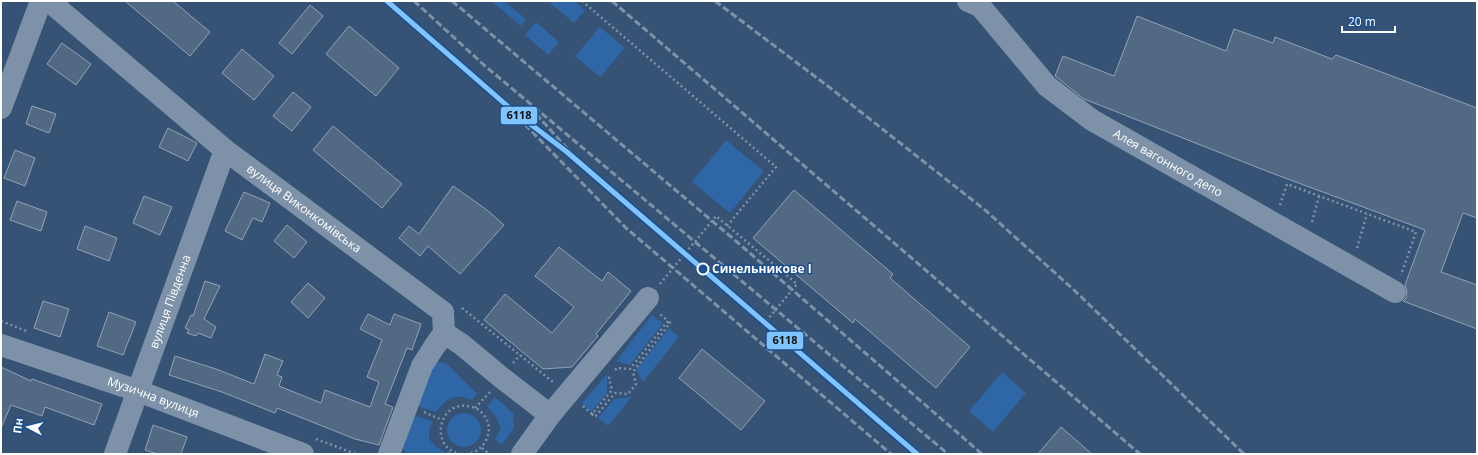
<svg xmlns="http://www.w3.org/2000/svg" width="1478" height="455" viewBox="0 0 1478 455" font-family="'Open Sans',sans-serif">
<rect width="100%" height="100%" fill="#365274"/>
<!-- green -->
<path fill="#2f66a5" d="M 491,1 L 504,1 L 526,19 L 521,26 Z
M 552,1 L 574,1 L 585,10 L 574,23 L 550,3 Z
M 536,22 L 559,42 L 548,55 L 525,35 Z
M 600,27 L 625,48 L 600,77 L 575,56 Z
M 726,140 L 764,171 L 730,213 L 692,182 Z
M 652,315 L 663,323 L 630,365 L 616,361 Z
M 669,328 L 679,337 L 643,382 L 636,370 Z
M 433,362 L 446,363 L 477,394 L 472,400 C 454,393 447,398 436,412 L 414,405 Z
M 1002,372 L 1026,393 L 993,432 L 969,411 Z
M 607,374 L 607,393 L 591,412 L 582,403 Z
M 495,397 L 513,413 L 514,428 L 502,445 L 495,439 L 501,429 L 496,417 L 487,406 Z
M 632,397 L 608,426 L 598,418 L 614,399 Z
M447 430a17 17 0 1 1 34 0a17 17 0 1 1-34 0Z
M 412,415 L 433,421 L 429,430 L 429,439 L 436,447 L 445,452 L 443,454 L 407,454 L 401,446 Z"/>
<!-- building -->
<path fill="#526984" stroke="#92a2b6" d="M 125,1 L 173,1 L 210,32 L 190,56 Z
M 310,5 L 323,16 L 292,54 L 279,43 Z
M 1137,16 L 1226,51 L 1234,29 L 1273,43 L 1275,37 L 1332,59 L 1336,55 L 1477,108 L 1477,218 L 1463,213 L 1441,272 L 1477,285 L 1477,329 L 1403,301 L 1406,298 L 1407,292 L 1405,285 L 1425,230 L 1269,172 L 1084,99 L 1055,76 L 1063,56 L 1114,76 Z
M 349,26 L 399,68 L 376,96 L 326,54 Z
M 62,43 L 91,64 L 76,85 L 47,64 Z
M 242,49 L 274,76 L 254,100 L 222,73 Z
M 293,92 L 311,107 L 292,131 L 273,116 Z
M 32,106 L 56,114 L 49,133 L 26,124 Z
M 333,126 L 402,184 L 382,208 L 313,150 Z
M 168,128 L 197,143 L 188,161 L 159,147 Z
M 15,150 L 35,158 L 25,186 L 4,178 Z
M 453,186 L 487,210 L 504,225 L 460,274 L 428,246 L 420,256 L 399,238 L 409,226 L 419,234 Z
M 794,190 L 893,274 L 890,278 L 970,347 L 936,388 L 855,319 L 853,323 L 753,238 Z
M 244,192 L 270,203 L 262,222 L 253,218 L 242,240 L 225,231 Z
M 144,196 L 172,207 L 160,235 L 133,223 Z
M 17,201 L 47,212 L 41,231 L 10,220 Z
M 287,225 L 307,242 L 294,258 L 274,241 Z
M 85,226 L 117,238 L 109,261 L 77,249 Z
M 559,247 L 602,281 L 608,272 L 631,291 L 596,334 L 598,336 L 572,367 L 543,369 L 484,320 L 505,294 L 552,333 L 574,307 L 535,276 Z
M 205,281 L 220,286 L 204,319 L 216,327 L 211,338 L 198,333 L 196,336 L 187,333 L 189,330 L 185,328 L 191,315 L 193,316 Z
M 308,283 L 325,298 L 308,318 L 291,302 Z
M 43,301 L 69,309 L 60,337 L 34,328 Z
M 109,312 L 136,322 L 123,355 L 97,346 Z
M 368,314 L 390,325 L 394,314 L 421,324 L 412,350 L 407,348 L 385,404 L 393,407 L 379,445 L 355,439 L 277,408 L 275,413 L 222,392 L 169,375 L 175,356 L 216,369 L 254,384 L 265,354 L 283,361 L 277,375 L 282,377 L 279,386 L 321,403 L 325,390 L 370,407 L 379,382 L 367,377 L 382,340 L 360,329 Z
M 702,349 L 765,401 L 741,430 L 679,378 Z
M 1,367 L 31,381 L 32,379 L 102,404 L 94,425 L 45,407 L 42,416 L 11,405 L 1,428 Z
M 153,425 L 187,437 L 181,454 L 157,454 L 145,450 Z
M 1061,427 L 1092,454 L 1038,454 Z"/>
<g fill="none" stroke-linecap="round" stroke-linejoin="round">
<!-- path -->
<path stroke="#7d92a8" stroke-width="2.5" stroke-dasharray="2 3" stroke-linecap="butt" d="M 582,1 L 776,167 L 727,226
M 1280,205 L 1287,184 L 1416,232 L 1401,275
M 1312,222 L 1319,196
M 1357,248 L 1367,214
M 660,284 L 716,216 L 797,284 L 763,325
M 462,308 L 553,382
M 1,321 L 29,332
M 513,363 L 520,355
M 615,370 L 617,368 L 630,369 L 668,321 L 660,314
M 583,406 L 592,414 L 612,390 L 609,378 L 611,375
M 475,408 L 490,392
M 424,412 L 442,420
M 592,414 L 595,417 L 615,393 L 628,394 L 636,384 L 633,372 L 670,323 L 668,321
M 316,439 L 356,454
M 482,448 L 489,454
M 448,454 L 450,450
M 461,454 C 428,449 438,397 472,407 C 478,408 483,413 486,418 C 494,433 484,450 469,454"/>
<!-- minor -->
<g stroke="#7d92a8" stroke-width="22">
<path id="s1" d="M 49,1 L 225,150 L 443,312 L 444,333"/>
<path id="s2" d="M 968,1 L 980,6 L 1047,86 L 1092,120 L 1395,292"/>
<path d="M 1,108 L 41,1"/>
<path d="M 444,333 L 461,344 L 502,378 L 550,415"/>
<path id="s3" d="M 1,345 L 138,391 L 303,454"/>
<path id="s4" d="M 115,454 L 225,150"/>
<path d="M 389,454 L 422,366 L 434,347 L 444,333"/>
<path d="M 522,454 L 550,415 L 648,298"/>
</g>
<!-- rail -->
<path stroke="#7e92a7" stroke-width="3" stroke-dasharray="7 3" stroke-linecap="butt" d="M 414,1 L 484,65 L 948,454
M 452,1 L 737,242 L 982,454
M 612,1 L 1140,454
M 715,1 L 833,90 L 985,210 L 1074,290 L 1244,454
M 504,103 L 626,228 L 891,454
M 536,114 L 584,167"/>
<!-- rail-1 casing -->
<g stroke="#1b4f8f" stroke-width="8">
<path id="rail-1" d="M 387,1 L 512,110 L 567,152 L 917,454"/>
</g>
<!-- rail-1 -->
<use href="#rail-1" stroke="#80c4ff" stroke-width="5"/>
</g>
<!-- markers -->
<circle fill="#1b4f8f" stroke="#fff" stroke-width="2" cx="703" cy="269" r="5.5"/>
<g text-anchor="middle" stroke-width="3" stroke-linejoin="round" paint-order="stroke">
<!-- street labels -->
<g font-size="12" fill="#fff" stroke="#1b4f8f">
<text dy="4" stroke="none"><textPath href="#s2" startOffset="261">Алея вагонного депо</textPath></text>
<text dy="4" stroke="none"><textPath href="#s1" startOffset="329">вулиця Виконкомівська</textPath></text>
<text dy="4" stroke="none"><textPath href="#s4" startOffset="162">вулиця Південна</textPath></text>
<text dy="4" stroke="none"><textPath href="#s3" startOffset="161">Музична вулиця</textPath></text>
</g>
<!-- stop labels -->
<g font-size="12" font-weight="bold" fill="#fff" stroke="#1b4f8f" text-anchor="start">
<text x="712" y="273">Синельникове І</text>
</g>
</g>
<g stroke="#1b4f8f" stroke-width="1.5">
<rect x="500" y="106" width="38" height="19" rx="4" fill="#80c4ff"/>
<rect x="766" y="331" width="38" height="19" rx="4" fill="#80c4ff"/>
</g>
<g font-size="11" text-anchor="middle" font-weight="bold" fill="#111">
<text x="519" y="119">6118</text>
<text x="785" y="344">6118</text>
</g>
<!-- border -->
<rect width="1478" height="455" fill="none" stroke="#ffffff" stroke-width="4"/>
<!-- north arrow -->
<g transform="translate(28 427) rotate(277)" stroke="#1b4f8f" stroke-width="3" paint-order="stroke">
<path d="M0-3L7 15L0 10L-7 15Z" fill="#ffffff"/>
<text y="-6" font-size="11" font-weight="bold" text-anchor="middle" fill="#ffffff">Пн</text>
</g>
<!-- scale -->
<path d="M1342 26v6h53v-6" fill="none" stroke="#ffffff" stroke-width="2"/>
<text x="1348" y="26" font-size="12" fill="#ffffff" stroke="#1b4f8f" stroke-width="3" paint-order="stroke">20 m</text>
</svg>
